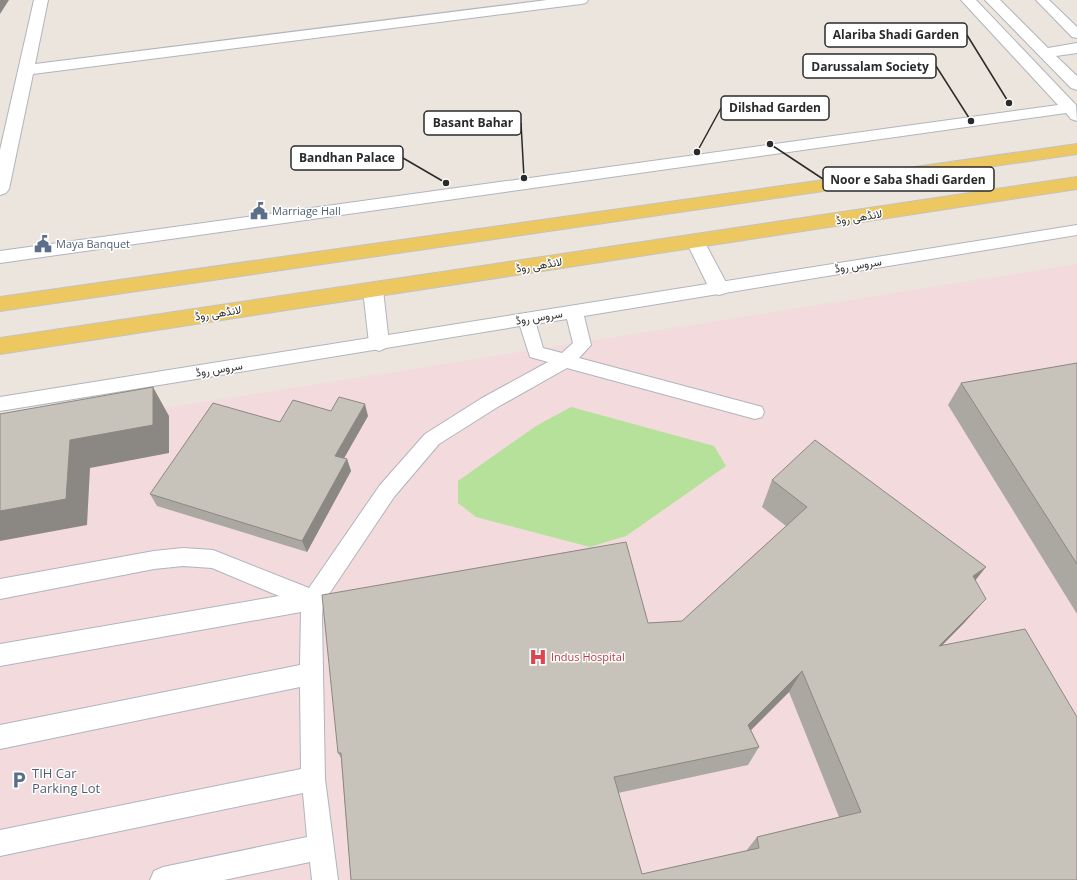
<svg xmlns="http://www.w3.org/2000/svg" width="1077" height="880" viewBox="0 0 1077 880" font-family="'Open Sans',Vazirmatn,sans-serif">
<rect width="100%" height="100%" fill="#ece5dd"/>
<!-- medical -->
<path fill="#f3dadc" d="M 1077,264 L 1077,880 L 0,880 L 0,434 Z"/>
<!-- green -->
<path fill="#b5e19b" d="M 571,407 L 714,446 L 726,466 L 626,536 L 590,547 L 476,517 L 458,503 L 458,481 L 536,426 Z"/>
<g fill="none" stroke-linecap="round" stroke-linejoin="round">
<!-- service casing -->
<g stroke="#b0b4be" stroke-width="2">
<path id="service" d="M 1036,0 L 1049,0 L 1077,27 L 1077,38 L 1072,37 Z
M 1077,225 L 1077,235 L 584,316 L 591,345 L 579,358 L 755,405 L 762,407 L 764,412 L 762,417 L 755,419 L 567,368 L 496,408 L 439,444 L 394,497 L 323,603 L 322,616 L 325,779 L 338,880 L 312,880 L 310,862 L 224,880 L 150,880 L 154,871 L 163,867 L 307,837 L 303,793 L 0,856 L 0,830 L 301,769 L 300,687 L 0,749 L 0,725 L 300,665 L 301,612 L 0,666 L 0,644 L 279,596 L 212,568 L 183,566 L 154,569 L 0,599 L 0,579 L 154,551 L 183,548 L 213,550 L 309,588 L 380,485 L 425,434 L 482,398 L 548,362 L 530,357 L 520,326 L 0,411 L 0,397 ZM 567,319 L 573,343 L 562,353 L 543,348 L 536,324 Z"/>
</g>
<!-- minor casing -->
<g stroke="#b0b4be" stroke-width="2">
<path id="minor" d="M 34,0 L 48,0 L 35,64 L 547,0 L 588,0 L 586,3 L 581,4 L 33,74 L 9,189 L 6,193 L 0,195 L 0,150 Z
M 961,0 L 976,0 L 1076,105 L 1077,121 L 1071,119 L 1066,113 L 0,263 L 0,251 L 1058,105 Z
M 985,0 L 1000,0 L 1048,48 L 1077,43 L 1077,53 L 1056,56 L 1077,76 L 1077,90 L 1071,88 Z
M 695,235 L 702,237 L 704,241 L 729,288 L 726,293 L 719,295 L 712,293 L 709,288 L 686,241 L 688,237 Z
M 373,283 L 380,285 L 383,290 L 389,343 L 386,348 L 379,351 L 372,348 L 369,343 L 363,290 L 366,285 Z"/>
</g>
<!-- primary casing -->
<g stroke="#c3c3c3" stroke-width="2">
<path id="primary" d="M 1077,144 L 1077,154 L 0,311 L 0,297 Z
M 1077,177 L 1077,189 L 0,354 L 0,338 Z"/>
</g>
<!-- service -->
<use href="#service" fill="#fff" fill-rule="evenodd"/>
<!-- minor -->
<use href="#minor" fill="#fff" fill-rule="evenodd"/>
<!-- primary -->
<use href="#primary" fill="#edc861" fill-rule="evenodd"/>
</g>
<!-- wall -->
<path fill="#aba8a1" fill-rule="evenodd" d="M 1077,363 L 1077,614 L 948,405 L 961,383 Z
M 331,411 L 368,416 L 344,458 L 347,459 L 351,471 L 307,552 L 157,506 L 150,494 L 280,422 Z
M 772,480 L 975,580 L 965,622 L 942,645 L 1077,880 L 351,880 L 341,758 L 338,753 L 648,623 L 682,621 L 786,526 L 762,507 ZM 789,692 L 839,817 L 757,837 L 746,851 L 642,874 L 618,793 L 748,765 L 759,747 L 751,730 Z"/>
<!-- shaded-wall -->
<path fill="#8b8883" d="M 0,0 L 9,0 L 0,14 Z
M 153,387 L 169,416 L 169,453 L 90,468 L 87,525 L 0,541 L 0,511 L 70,440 Z
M 365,404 L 368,416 L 339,467 L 335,456 Z
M 347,459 L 351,471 L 307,552 L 302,541 Z
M 986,567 L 966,592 L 973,576 Z
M 986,599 L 965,622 L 920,668 L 939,646 Z
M 802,671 L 789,692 L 737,744 L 748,725 Z"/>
<!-- building -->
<path fill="#c7c3bb" stroke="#8b8883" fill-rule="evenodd" d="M 1077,363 L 1077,564 L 961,383 Z
M 153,387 L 153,425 L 70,440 L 66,499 L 0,511 L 0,414 Z
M 339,397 L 365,404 L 335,456 L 347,459 L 302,541 L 150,494 L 213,403 L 280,422 L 293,400 L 331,411 Z
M 815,440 L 986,567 L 973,576 L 986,599 L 939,646 L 1025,629 L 1077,717 L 1077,880 L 351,880 L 341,753 L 338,753 L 322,595 L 626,542 L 648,623 L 682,621 L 807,507 L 772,480 ZM 802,671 L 861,812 L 757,837 L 759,848 L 642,874 L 614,777 L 759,747 L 748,725 Z"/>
<!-- icons -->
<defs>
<g id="civic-bare" transform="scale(1.38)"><path d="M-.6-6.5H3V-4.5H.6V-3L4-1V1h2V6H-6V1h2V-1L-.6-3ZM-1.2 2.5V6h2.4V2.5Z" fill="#5c6f8a" stroke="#fff" stroke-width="2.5" paint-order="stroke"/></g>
<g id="hospital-bare" transform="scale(1.38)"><path d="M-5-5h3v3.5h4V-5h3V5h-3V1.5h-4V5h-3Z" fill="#e0444e" stroke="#fff" stroke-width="2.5" paint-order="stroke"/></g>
<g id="parking-bare" transform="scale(1.38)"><path d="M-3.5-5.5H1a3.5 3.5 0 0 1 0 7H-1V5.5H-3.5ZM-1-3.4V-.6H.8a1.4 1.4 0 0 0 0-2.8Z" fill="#5c6f8a" stroke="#fff" stroke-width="2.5" paint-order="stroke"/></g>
</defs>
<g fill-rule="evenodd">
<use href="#civic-bare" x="259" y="211"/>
<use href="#civic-bare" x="43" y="244"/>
<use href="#hospital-bare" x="538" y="657"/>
<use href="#parking-bare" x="19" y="780"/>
</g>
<g text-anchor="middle" stroke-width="3" stroke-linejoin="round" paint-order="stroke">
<!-- service labels -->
<g font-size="11" fill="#4e5e75" stroke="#fff" text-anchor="start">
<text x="272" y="215">Marriage Hall</text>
<text x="56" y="248">Maya Banquet</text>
</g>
<!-- street labels -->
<g font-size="11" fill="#2a2a2a" stroke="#fff">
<text transform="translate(859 217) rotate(-9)" y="4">لانڈھی روڈ</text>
<text transform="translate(539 265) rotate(-9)" y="4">لانڈھی روڈ</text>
<text transform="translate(858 265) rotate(-9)" y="4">سروس روڈ</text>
<text transform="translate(218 313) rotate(-9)" y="4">لانڈھی روڈ</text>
<text transform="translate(539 317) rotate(-9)" y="4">سروس روڈ</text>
<text transform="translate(219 369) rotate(-9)" y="4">سروس روڈ</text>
</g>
<!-- health labels -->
<g font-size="11" fill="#be3a42" stroke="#fff" text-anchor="start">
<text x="551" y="661">Indus Hospital</text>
</g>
<!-- near-service labels -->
<g font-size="13" fill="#4e5e75" stroke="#fff" text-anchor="start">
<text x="32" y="778">TIH Car<tspan x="32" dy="15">Parking Lot</tspan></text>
</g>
</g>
<!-- callouts -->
<path fill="none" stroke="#2a2a2a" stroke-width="1.5" d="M1009 103L967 35M971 121L936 66M697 152L721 108M524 178L521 123M446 183L403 158M770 144L823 179"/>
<g fill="#2a2a2a" stroke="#fff" stroke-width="1.5">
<circle cx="1009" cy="103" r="4"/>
<circle cx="971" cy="121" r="4"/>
<circle cx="697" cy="152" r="4"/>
<circle cx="524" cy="178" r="4"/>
<circle cx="446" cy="183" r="4"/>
<circle cx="770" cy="144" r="4"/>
</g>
<g fill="#fff" stroke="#2a2a2a" stroke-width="1.5">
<rect x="825" y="23" width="142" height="24" rx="4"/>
<rect x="803" y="54" width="133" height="24" rx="4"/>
<rect x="721" y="96" width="108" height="24" rx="4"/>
<rect x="424" y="111" width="97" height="24" rx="4"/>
<rect x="291" y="146" width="112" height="24" rx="4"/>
<rect x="823" y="167" width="171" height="24" rx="4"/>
</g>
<g font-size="12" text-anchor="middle" font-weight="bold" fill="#2a2a2a">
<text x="896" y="39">Alariba Shadi Garden</text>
<text x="870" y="71">Darussalam Society</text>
<text x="775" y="112">Dilshad Garden</text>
<text x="473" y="127">Basant Bahar</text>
<text x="347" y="162">Bandhan Palace</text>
<text x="908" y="184">Noor e Saba Shadi Garden</text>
</g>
</svg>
